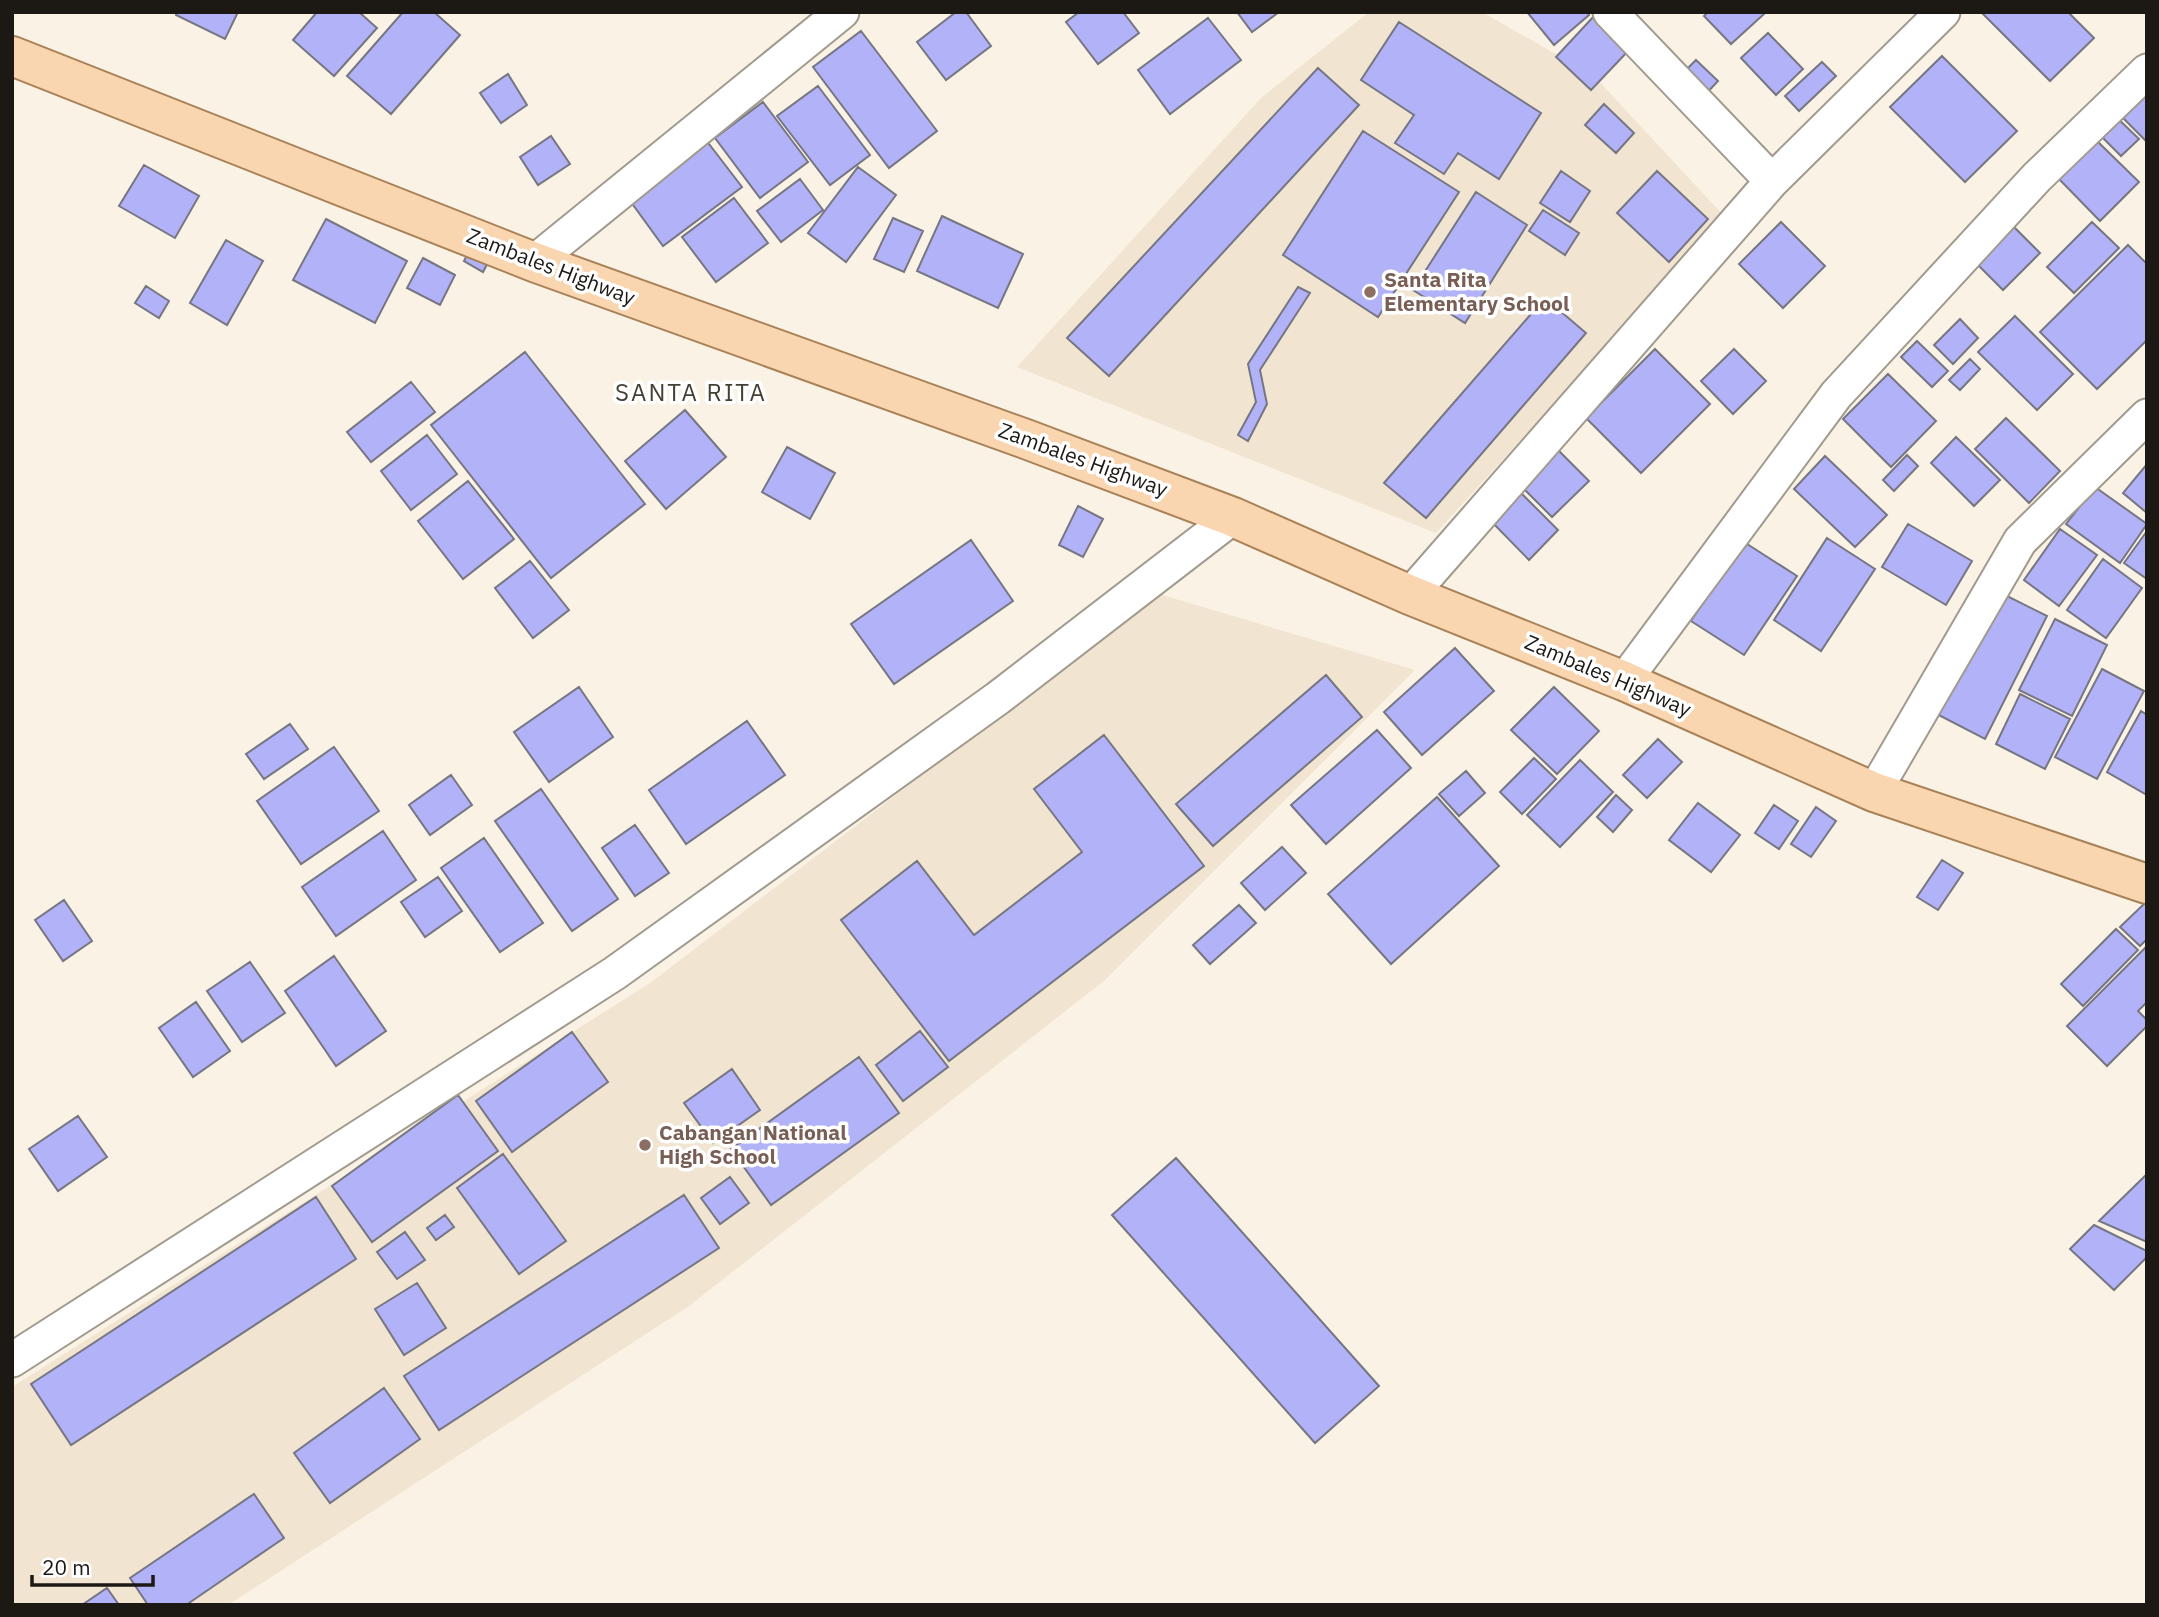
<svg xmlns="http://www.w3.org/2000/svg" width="2159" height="1617" viewBox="0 0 2159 1617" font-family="'IBM Plex Sans',sans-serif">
<rect width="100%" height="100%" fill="#faf2e4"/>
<!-- built -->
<path fill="#f1e5d1" d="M 1369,12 L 1482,12 L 1594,76 L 1724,216 L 1436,533 L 1017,367 L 1261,98 Z
M 1159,594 L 1415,670 L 1105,980 L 689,1306 L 228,1605 L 12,1605 L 12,1387 L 650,983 Z"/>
<!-- building -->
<path fill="#b2b2f9" stroke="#767683" stroke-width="2" d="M 177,12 L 238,12 L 225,39 L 176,15 Z
M 317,12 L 359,12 L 377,28 L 334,76 L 293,40 Z
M 403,12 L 434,12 L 460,35 L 391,114 L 347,76 Z
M 956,12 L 966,12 L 991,46 L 946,80 L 917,42 Z
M 1079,12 L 1123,12 L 1139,33 L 1098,64 L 1066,22 Z
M 1237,12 L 1279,12 L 1252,32 Z
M 1527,12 L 1587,12 L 1589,15 L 1554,45 Z
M 1708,12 L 1762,12 L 1764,14 L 1731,44 L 1704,16 Z
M 1981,12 L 2068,12 L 2094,38 L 2050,81 Z
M 1595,15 L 1630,49 L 1591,90 L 1556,57 Z
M 1208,18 L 1241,60 L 1170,114 L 1138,70 Z
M 1399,22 L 1541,113 L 1499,179 L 1458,153 L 1444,174 L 1395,143 L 1414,115 L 1361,80 Z
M 861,31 L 937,131 L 889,168 L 813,67 Z
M 1768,33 L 1803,69 L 1776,95 L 1741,58 Z
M 1942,56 L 2017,131 L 1965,182 L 1890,107 Z
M 1696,60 L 1718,81 L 1702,98 L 1679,77 Z
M 1822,62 L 1836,76 L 1799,111 L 1785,96 Z
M 1318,68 L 1359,105 L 1109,376 L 1067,338 Z
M 508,74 L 527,105 L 501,123 L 480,93 Z
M 818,86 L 870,155 L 830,185 L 777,116 Z
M 2147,94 L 2147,142 L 2123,118 Z
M 763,102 L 808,162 L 760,198 L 715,138 Z
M 1604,104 L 1634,133 L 1616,153 L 1585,125 Z
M 2112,113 L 2139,139 L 2121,156 L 2095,130 Z
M 1363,131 L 1459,192 L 1378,317 L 1283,255 Z
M 551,136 L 570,164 L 538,185 L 520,157 Z
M 706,140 L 742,187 L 663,246 L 628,198 Z
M 2096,140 L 2139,182 L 2100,221 L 2058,178 Z
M 144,165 L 199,196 L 175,238 L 119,206 Z
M 858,167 L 896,195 L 846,262 L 808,233 Z
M 1561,171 L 1590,191 L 1570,222 L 1540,203 Z
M 1657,171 L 1708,219 L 1669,262 L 1617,213 Z
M 800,179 L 823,210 L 781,242 L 757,211 Z
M 1476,192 L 1527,225 L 1465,323 L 1413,290 Z
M 734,198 L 768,243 L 716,282 L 682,237 Z
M 1543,210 L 1579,233 L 1565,255 L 1529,231 Z
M 942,216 L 1023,254 L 998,308 L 917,271 Z
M 893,218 L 923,231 L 904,272 L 874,259 Z
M 326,219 L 407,261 L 375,323 L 293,280 Z
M 2007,220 L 2040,253 L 2003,290 L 1970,257 Z
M 1781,222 L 1825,266 L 1783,308 L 1739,264 Z
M 2092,222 L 2119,248 L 2074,293 L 2047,267 Z
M 226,240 L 263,261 L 227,325 L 190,303 Z
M 473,243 L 493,253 L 483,272 L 464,261 Z
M 2128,245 L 2147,264 L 2147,340 L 2097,389 L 2040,332 Z
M 423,258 L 455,275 L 440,305 L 407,288 Z
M 146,286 L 169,301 L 159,318 L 135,303 Z
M 1298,287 L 1310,293 L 1260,370 L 1267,404 L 1248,441 L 1238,435 L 1256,402 L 1248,364 Z
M 1545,298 L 1586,333 L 1426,518 L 1384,483 Z
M 2015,316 L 2073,374 L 2037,410 L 1978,352 Z
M 1960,319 L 1978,338 L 1953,364 L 1934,345 Z
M 1917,341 L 1948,371 L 1932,387 L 1901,357 Z
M 1655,349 L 1710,404 L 1641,473 L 1586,418 Z
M 1734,349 L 1766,381 L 1733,414 L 1701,381 Z
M 525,352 L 645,504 L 551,578 L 431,425 Z
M 1970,359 L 1980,369 L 1960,390 L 1949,380 Z
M 1888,374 L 1936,421 L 1891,467 L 1843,419 Z
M 411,382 L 435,412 L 371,462 L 347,432 Z
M 685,410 L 726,457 L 666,509 L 625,461 Z
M 2006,418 L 2060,471 L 2029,503 L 1975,449 Z
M 427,435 L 457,474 L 411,510 L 381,471 Z
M 1956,437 L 2000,480 L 1974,506 L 1931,463 Z
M 787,447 L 835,473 L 810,519 L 762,492 Z
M 1558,450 L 1589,481 L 1552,517 L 1522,487 Z
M 1907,455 L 1918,466 L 1894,491 L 1883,480 Z
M 1825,456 L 1887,515 L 1855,547 L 1794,489 Z
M 2147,464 L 2147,513 L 2123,493 Z
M 468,481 L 514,539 L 463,579 L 418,521 Z
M 1514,486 L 1558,530 L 1529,560 L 1485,515 Z
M 2095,487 L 2147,524 L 2120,563 L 2066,524 Z
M 1078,506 L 1103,519 L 1083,557 L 1059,545 Z
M 1908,524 L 1972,561 L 1946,605 L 1882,567 Z
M 2060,529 L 2097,555 L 2059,606 L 2024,580 Z
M 2147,531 L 2147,579 L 2124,563 Z
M 1827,538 L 1875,569 L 1821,651 L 1774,620 Z
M 971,540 L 1013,601 L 894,684 L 851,624 Z
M 1744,542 L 1797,576 L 1744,655 L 1691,621 Z
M 2103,559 L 2142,588 L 2106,638 L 2067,610 Z
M 530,561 L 569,610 L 533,638 L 495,588 Z
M 1993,589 L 2047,616 L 1985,739 L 1931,711 Z
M 2055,619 L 2107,645 L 2072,716 L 2019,690 Z
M 1455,648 L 1494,691 L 1422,755 L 1384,712 Z
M 2102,669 L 2144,691 L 2097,779 L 2055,757 Z
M 1326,675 L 1362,717 L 1213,846 L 1176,804 Z
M 579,687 L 613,737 L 549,782 L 514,732 Z
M 1554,687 L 1599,731 L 1557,774 L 1511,730 Z
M 2020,694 L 2070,719 L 2045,769 L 1996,744 Z
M 2141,711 L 2147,715 L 2147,795 L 2107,772 Z
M 747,721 L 785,775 L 686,844 L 649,790 Z
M 290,724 L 308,749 L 264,779 L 246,754 Z
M 1377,730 L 1411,768 L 1326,844 L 1291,805 Z
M 1104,735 L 1204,866 L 949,1061 L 841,920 L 917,861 L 974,935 L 1082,852 L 1034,789 Z
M 1658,739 L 1682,762 L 1647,798 L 1623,775 Z
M 334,747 L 379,811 L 301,864 L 257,801 Z
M 1534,758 L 1556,779 L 1522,814 L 1500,792 Z
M 1580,760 L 1613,792 L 1560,847 L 1527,815 Z
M 1466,771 L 1485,793 L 1459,816 L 1439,794 Z
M 451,775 L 472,805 L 430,835 L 409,805 Z
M 541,789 L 618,899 L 572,931 L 495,821 Z
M 1616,795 L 1632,810 L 1613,832 L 1597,817 Z
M 1437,797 L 1499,866 L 1391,964 L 1328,894 Z
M 1698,803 L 1740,835 L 1711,872 L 1669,840 Z
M 1774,805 L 1798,821 L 1779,849 L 1755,833 Z
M 1816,807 L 1836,821 L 1811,857 L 1791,844 Z
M 635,825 L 669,873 L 635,896 L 602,848 Z
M 383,831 L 416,880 L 336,936 L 302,887 Z
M 484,838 L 543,923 L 500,952 L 441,868 Z
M 1282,847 L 1306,873 L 1265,910 L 1241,883 Z
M 1942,860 L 1963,873 L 1938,910 L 1917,897 Z
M 438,877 L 462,911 L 425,937 L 401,902 Z
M 64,900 L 92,941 L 63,961 L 35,920 Z
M 2147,901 L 2147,939 L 2140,946 L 2120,927 Z
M 1239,905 L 1256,923 L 1210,964 L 1193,945 Z
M 2116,929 L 2138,950 L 2083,1006 L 2061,984 Z
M 2147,946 L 2147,1002 L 2138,1011 L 2147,1020 L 2147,1026 L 2107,1066 L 2067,1026 Z
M 334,956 L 386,1031 L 336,1066 L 285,991 Z
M 250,962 L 285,1013 L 242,1042 L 207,991 Z
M 196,1002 L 230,1051 L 193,1077 L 159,1028 Z
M 920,1031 L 948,1067 L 903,1101 L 876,1065 Z
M 572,1032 L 608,1082 L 512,1152 L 476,1101 Z
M 859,1057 L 899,1113 L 771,1205 L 731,1149 Z
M 732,1069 L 760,1110 L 713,1143 L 684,1103 Z
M 458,1095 L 498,1151 L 372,1242 L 332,1186 Z
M 78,1116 L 107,1157 L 58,1191 L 29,1149 Z
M 503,1154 L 566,1241 L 519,1274 L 457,1188 Z
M 1176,1158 L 1379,1386 L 1315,1443 L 1112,1215 Z
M 2147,1174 L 2147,1242 L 2099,1221 Z
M 730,1177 L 749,1203 L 720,1224 L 701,1198 Z
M 684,1195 L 719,1248 L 439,1430 L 404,1376 Z
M 316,1197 L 356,1259 L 71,1445 L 31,1384 Z
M 445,1215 L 454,1227 L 436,1240 L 427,1228 Z
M 2094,1225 L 2147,1251 L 2147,1257 L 2114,1290 L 2070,1249 Z
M 405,1232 L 425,1260 L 397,1279 L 377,1252 Z
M 417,1283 L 446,1328 L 404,1355 L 375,1309 Z
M 384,1388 L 420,1439 L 330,1503 L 294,1453 Z
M 254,1494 L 284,1538 L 186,1605 L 148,1605 L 130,1578 Z
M 107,1588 L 119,1605 L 82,1605 Z"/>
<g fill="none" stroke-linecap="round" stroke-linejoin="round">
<!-- minor casing -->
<g stroke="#a19a8e" stroke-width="37">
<path id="minor" d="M 1610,12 L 1772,181
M 534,262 L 842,12
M 1410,595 L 1772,181 L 1943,12
M 1624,681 L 1836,395 L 2037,177 L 2147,71
M 1874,792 L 2020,541 L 2147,416
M 12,1360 L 615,973 L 998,698 L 1233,517"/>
</g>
<!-- primary casing -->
<g stroke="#a98157" stroke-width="42">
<path id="primary" d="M 12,56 L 534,262 L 1023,438 L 1233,517 L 1410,595 L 1624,681 L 1874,792 L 2147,884"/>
</g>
<!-- minor -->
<use href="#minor" stroke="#fff" stroke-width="33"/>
<!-- primary -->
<use href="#primary" stroke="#f9d5b0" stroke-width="38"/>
</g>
<!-- markers -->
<g fill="#8d6e63" stroke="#fff" stroke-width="2.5">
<circle cx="1370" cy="292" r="7"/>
<circle cx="645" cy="1145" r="7"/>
</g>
<g text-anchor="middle" stroke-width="7" stroke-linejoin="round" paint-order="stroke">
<!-- street labels -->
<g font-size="21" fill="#1c1915" stroke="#fff">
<text transform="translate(551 267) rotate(21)" y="7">Zambales Highway</text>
<text transform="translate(1083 460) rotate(20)" y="7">Zambales Highway</text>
<text transform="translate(1608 676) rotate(23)" y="7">Zambales Highway</text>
</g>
<!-- education labels -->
<g font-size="21" font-weight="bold" fill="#785e54" stroke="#fff" text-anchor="start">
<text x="1384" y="287">Santa Rita<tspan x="1384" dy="24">Elementary School</tspan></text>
<text x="659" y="1140">Cabangan National<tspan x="659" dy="24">High School</tspan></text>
</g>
<!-- quarter labels -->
<g font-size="24" letter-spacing="2" fill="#453f34" stroke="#fff">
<text x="691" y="401">SANTA RITA</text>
</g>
</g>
<!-- border -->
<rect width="2159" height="1617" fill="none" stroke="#1c1915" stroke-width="28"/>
<!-- scale -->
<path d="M32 1575v10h121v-10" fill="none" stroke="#1c1915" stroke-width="3.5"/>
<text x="42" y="1575" font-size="21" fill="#1c1915" stroke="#ffffff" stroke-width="5" paint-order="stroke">20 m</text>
</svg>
